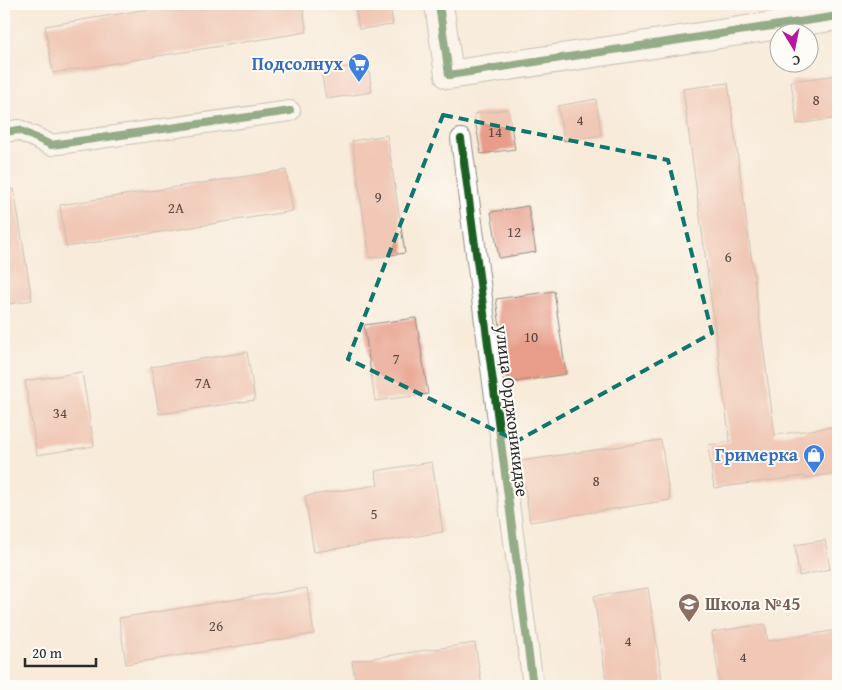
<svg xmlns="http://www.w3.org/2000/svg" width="842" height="690" viewBox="0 0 842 690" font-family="'Gentium Book Plus',serif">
<rect width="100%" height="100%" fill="#fdfcf7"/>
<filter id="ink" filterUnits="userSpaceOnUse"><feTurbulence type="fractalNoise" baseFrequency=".02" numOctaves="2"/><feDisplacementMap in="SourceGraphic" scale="10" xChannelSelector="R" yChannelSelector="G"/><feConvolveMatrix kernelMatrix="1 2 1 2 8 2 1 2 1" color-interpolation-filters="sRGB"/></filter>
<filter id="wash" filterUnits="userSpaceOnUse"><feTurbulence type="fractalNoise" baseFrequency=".0096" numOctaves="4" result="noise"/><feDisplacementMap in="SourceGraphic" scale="20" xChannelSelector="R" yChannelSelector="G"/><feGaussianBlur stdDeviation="1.12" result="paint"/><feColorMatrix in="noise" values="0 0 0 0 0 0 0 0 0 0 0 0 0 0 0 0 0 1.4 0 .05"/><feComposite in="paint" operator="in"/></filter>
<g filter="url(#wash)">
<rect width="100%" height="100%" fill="#f8ebda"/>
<g id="blocks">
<!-- building -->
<path fill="#e79d88" d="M 180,4 L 302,4 L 307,32 L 53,73 L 45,26 Z
M 355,4 L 390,4 L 393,25 L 359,29 Z
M 368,64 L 372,92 L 326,99 L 321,71 Z
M 838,75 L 838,118 L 797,124 L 791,81 Z
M 728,83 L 775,435 L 838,426 L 838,473 L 805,478 L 804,476 L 714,488 L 708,445 L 730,442 L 683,89 Z
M 596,99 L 601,135 L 564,141 L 558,106 Z
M 508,109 L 515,149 L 481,154 L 474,114 Z
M 387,135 L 405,253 L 370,258 L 352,141 Z
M 286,170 L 293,211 L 66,247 L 60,205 Z
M 14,189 L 32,300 L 4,305 L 4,190 Z
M 528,206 L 536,252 L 499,258 L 491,212 Z
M 554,291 L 566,374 L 508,383 L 496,299 Z
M 416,318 L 428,394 L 375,401 L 364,325 Z
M 247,352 L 255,400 L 159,414 L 151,367 Z
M 82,372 L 94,446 L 37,455 L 25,381 Z
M 661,440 L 670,500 L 530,522 L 521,461 Z
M 432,462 L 443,532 L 314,552 L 305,496 L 378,485 L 375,471 Z
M 825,540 L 830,569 L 799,576 L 795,545 Z
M 307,588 L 314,634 L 126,664 L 119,618 Z
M 648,588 L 663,686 L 607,686 L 594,596 Z
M 765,624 L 768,641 L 838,630 L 838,686 L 720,686 L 712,632 Z
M 475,643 L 482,686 L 356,686 L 352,661 Z"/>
</g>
</g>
<g filter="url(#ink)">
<use href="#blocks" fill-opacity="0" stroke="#928b82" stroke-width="1"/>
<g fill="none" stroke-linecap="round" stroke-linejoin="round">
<!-- street casing -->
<g stroke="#928b82" stroke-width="22">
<path id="street" d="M 4,132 L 19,130 L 51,145 L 290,111
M 461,139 L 533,686"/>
</g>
<!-- secondary casing -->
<g stroke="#928b82" stroke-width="30">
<path id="secondary" d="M 439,4 L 449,75 L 838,16"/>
</g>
<!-- street -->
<use href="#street" stroke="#fff" stroke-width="20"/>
<!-- secondary -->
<use href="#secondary" stroke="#fff" stroke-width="28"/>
<!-- cycleway casing -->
<g stroke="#fdfcf7" stroke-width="11">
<path id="cycleway" d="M 439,4 L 449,75 L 838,16
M 4,132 L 19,130 L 51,145 L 290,111
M 461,139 L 533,686"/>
</g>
<!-- cycleway -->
<use href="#cycleway" stroke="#1b5e20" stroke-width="8"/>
</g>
</g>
<!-- marked area -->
<path d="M0 0H842V690H0ZM 443,115 L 668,160 L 712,333 L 517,441 L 348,359 Z" fill="#f8ebda" fill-opacity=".55" fill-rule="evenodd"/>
<path fill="none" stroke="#0f766e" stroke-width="4" stroke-dasharray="10 6" stroke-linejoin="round" d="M 443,115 L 668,160 L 712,333 L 517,441 L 348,359 Z"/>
<!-- icons -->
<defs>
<g id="supermarket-pin" transform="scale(1.125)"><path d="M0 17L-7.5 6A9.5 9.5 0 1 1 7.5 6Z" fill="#3f7fe0" stroke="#fdfcf7"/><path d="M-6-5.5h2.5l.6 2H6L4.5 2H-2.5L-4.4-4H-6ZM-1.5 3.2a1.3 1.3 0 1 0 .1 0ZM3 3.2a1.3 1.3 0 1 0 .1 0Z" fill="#fff"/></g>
<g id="shop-pin" transform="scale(1.125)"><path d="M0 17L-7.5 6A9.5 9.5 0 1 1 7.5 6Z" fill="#3f7fe0" stroke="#fdfcf7"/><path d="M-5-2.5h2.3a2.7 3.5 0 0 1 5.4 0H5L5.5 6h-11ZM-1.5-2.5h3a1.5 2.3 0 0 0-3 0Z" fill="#fff"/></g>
<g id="school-pin" transform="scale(1.125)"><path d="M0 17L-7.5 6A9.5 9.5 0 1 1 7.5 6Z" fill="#8d6e63" stroke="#fdfcf7"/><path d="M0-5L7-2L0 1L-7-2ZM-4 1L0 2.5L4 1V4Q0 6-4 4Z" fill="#fff"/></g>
</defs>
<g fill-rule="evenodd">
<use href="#supermarket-pin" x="359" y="64"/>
<use href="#shop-pin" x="814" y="455"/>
<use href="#school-pin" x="689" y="604"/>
</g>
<g text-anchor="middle" stroke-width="4" stroke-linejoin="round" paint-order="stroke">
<!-- number labels -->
<g font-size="15" fill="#5a4842">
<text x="816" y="105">8</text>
<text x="580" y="125">4</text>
<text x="495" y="137">14</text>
<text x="378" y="202">9</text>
<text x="176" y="213">2А</text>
<text x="514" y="237">12</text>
<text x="728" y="262">6</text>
<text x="531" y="342">10</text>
<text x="396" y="364">7</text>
<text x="203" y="388">7А</text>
<text x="60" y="418">34</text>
<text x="596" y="486">8</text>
<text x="374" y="519">5</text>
<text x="216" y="631">26</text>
<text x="628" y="646">4</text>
<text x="743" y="662">4</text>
</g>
<!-- shop labels -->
<g font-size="18" font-weight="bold" fill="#366cbe" stroke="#fdfcf7" text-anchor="end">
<text x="343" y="70">Подсолнух</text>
<text x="798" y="461">Гримерка</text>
</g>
<!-- street labels -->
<g font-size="18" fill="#2b2b2b" stroke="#fdfcf7">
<text transform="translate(512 411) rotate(83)" y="6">улица Орджоникидзе</text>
</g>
<!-- education labels -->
<g font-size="18" font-weight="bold" fill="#785e54" stroke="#fdfcf7" text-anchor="start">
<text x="705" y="610">Школа №45</text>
</g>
</g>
<!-- margin -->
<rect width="842" height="690" fill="none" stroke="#fdfcf7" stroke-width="20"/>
<!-- north arrow -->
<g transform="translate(794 48) rotate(170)"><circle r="24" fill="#fdfcf7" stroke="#a9a8a5"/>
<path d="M0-4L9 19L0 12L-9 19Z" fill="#b5179e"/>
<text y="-8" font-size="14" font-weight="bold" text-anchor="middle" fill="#2b2b2b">С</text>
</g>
<!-- scale -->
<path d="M25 658v8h71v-8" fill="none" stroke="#2b2b2b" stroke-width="2.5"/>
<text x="32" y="658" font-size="15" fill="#2b2b2b" stroke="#fdfcf7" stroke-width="4" paint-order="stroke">20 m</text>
</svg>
